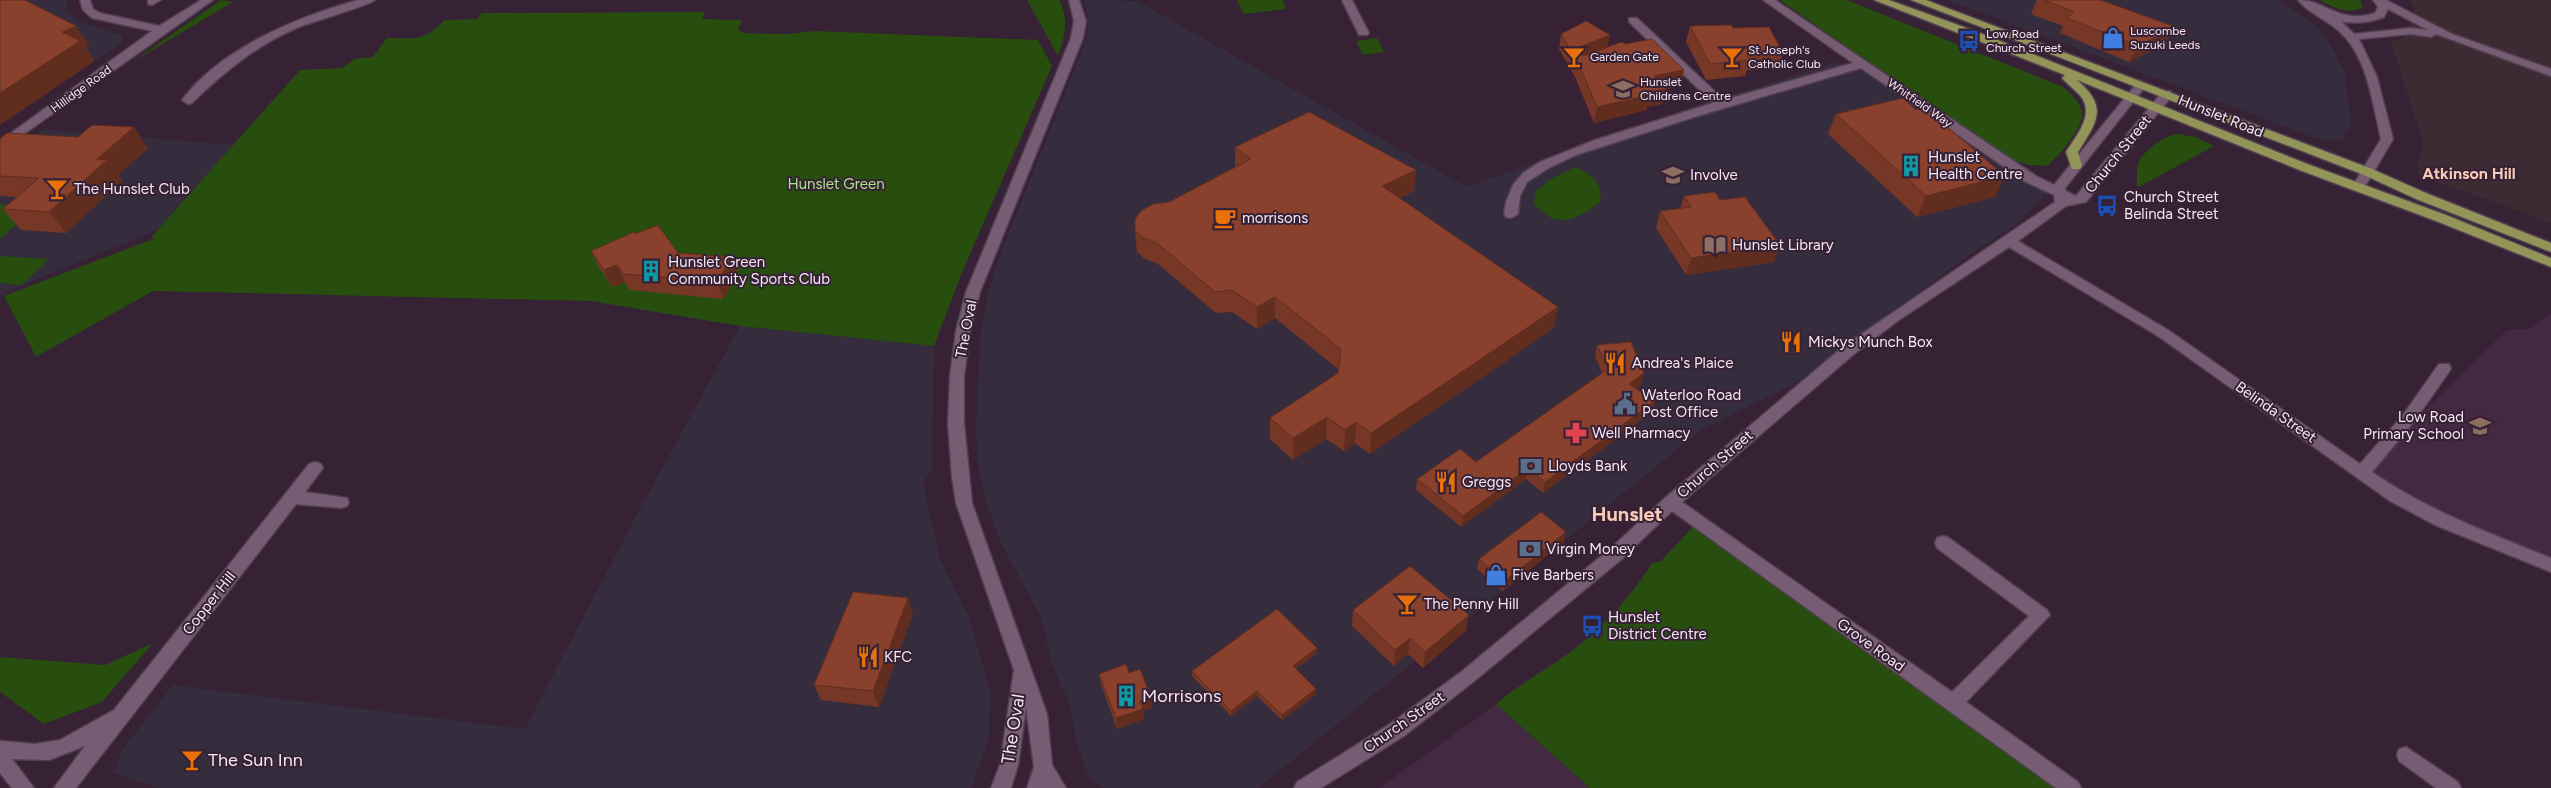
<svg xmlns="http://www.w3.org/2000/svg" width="2551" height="788" viewBox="0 0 2551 788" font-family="Figtree,sans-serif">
<rect width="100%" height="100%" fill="#362135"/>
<!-- commercial -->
<path fill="#352d3d" d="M 0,0 L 67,0 L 68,12 L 76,20 L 121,35 L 123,40 L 120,45 L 95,61 Z
M 1084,0 L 1137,1 L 1467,187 L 1698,105 L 1834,63 L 1862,64 L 2048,193 L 2016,224 L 1969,255 L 1794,384 L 1703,429 L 1258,788 L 1105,788 L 1090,780 L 1076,741 L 1069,702 L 1051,663 L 1042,619 L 1001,543 L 987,504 L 978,466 L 976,428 L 981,328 L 988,294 L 995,268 L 1087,38 L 1089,22 Z
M 1947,0 L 2276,0 L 2314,24 L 2327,38 L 2345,73 L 2351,125 L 2342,140 L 2318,139 Z
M 44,129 L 233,145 L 157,230 L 8,291 L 0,298 L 0,159 Z
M 740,326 L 934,346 L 932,470 L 923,483 L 940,559 L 969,617 L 990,691 L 989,738 L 971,788 L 158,788 L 114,773 L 122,750 L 173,685 L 525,729 L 637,514 Z"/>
<!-- industrial -->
<path fill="#3d2b33" d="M 2409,0 L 2551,0 L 2551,223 L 2419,175 L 2418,162 L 2423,148 L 2420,132 L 2391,42 L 2406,36 L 2414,10 Z"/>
<!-- built -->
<path fill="#432942" d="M 2551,313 L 2551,565 L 2361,473 L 2507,330 L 2532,328 Z
M 1496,704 L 1590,788 L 1379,788 Z"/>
<!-- green -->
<path fill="#274d0f" d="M 221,0 L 233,2 L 129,64 Z
M 1027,0 L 1059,0 C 1069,17 1065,38 1058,56 Z
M 1237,0 L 1286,0 L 1282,1 L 1286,9 L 1243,14 Z
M 1780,0 L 1847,0 L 2063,87 C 2071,94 2079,100 2082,111 C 2085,126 2058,157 2047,166 L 2030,165 L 2003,158 Z
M 2320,0 L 2360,0 L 2363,7 C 2350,15 2331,8 2320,0 Z
M 705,12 L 702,19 L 742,20 L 738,30 L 744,33 L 787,34 L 814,31 L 1038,40 L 1052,66 L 963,270 L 934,346 L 740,326 L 591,301 L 153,291 L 36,357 L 4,296 L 153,239 L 152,236 L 300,70 L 343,68 L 354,59 L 373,57 L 387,38 C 417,38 423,42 445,20 L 477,19 L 482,13 Z
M 1377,38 L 1384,52 L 1363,55 L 1356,41 Z
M 2178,134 L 2196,137 L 2214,146 L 2137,188 C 2137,181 2136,171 2138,164 C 2143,151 2164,135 2178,134 Z
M 1575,167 C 1592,174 1603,183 1600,202 C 1577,220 1555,231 1534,203 L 1536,191 L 1551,179 Z
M 0,204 L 36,207 L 0,239 Z
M 0,256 L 49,259 L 22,285 L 0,283 Z
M 1698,521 L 2071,788 L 1590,788 L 1496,704 C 1514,688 1534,677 1553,664 C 1593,638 1627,603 1652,563 L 1661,561 Z
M 153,643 L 102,702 L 44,724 L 0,692 L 0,657 L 105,665 Z"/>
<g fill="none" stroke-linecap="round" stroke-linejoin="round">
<!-- minor casing -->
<g stroke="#513f50" stroke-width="3">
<path id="minor" d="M 80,0 L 90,0 L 93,9 L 100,13 L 159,26 L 201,0 L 213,0 L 0,151 L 0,141 L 152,31 L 92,18 L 83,10 Z
M 148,0 L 161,0 L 152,5 L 148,4 Z
M 358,0 L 375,0 C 370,5 312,22 299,27 C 258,44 224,72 192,103 L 188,104 L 182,100 C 221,48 297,17 358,0 Z
M 1069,0 L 1079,0 L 1086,21 L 1083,38 L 980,292 L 970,331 L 964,376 L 964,423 L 972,503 L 1047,714 L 1052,765 L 1066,788 L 1027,788 L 1034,767 L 1026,707 L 1018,765 L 1011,788 L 991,788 L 1000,765 L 1014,670 L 956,503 L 952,477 L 948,423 L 950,376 L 956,331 L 966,292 L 1071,38 L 1074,21 Z
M 1342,0 L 1352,0 L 1369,33 L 1367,35 L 1359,35 Z
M 1763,0 L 1775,0 L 2036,176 L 2054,185 L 2137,83 L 2145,83 L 2145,87 L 2065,188 L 2066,191 L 2076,196 L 2163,91 L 2171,91 L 2171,97 L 2086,202 L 2066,206 L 2018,241 L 2168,330 L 2360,464 L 2403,415 L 2439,364 L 2449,364 L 2451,368 L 2449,372 L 2413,423 L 2372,472 C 2427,510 2489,533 2551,558 L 2551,572 L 2435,525 L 2390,501 L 2158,336 L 2009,247 L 1899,320 L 1854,354 L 1682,502 L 1952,692 L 2029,616 L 1937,548 L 1935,543 L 1937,538 L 1943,536 L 1949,538 L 2047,610 L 2050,615 L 1966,702 L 2078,782 L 2081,788 L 2056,788 L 1672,511 L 1623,558 L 1473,682 L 1404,736 L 1321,788 L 1294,788 L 1297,782 L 1390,724 L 1461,672 L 1611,548 L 1665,498 L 1844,346 L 2055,202 L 2054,195 L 2026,182 L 1861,68 L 1701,115 L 1576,155 L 1549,168 L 1527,182 L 1520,196 L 1518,214 L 1511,218 L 1506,217 L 1504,214 L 1506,202 L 1513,185 L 1523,173 L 1540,162 L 1595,140 L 1713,103 L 1629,22 L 1629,18 L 1637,18 L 1724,100 L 1853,63 Z
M 2298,0 C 2326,0 2340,25 2375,13 L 2378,7 L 2373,0 L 2386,0 L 2452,34 L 2551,69 L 2551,76 L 2436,34 L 2431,37 L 2411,34 L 2359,39 L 2377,77 L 2393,139 L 2363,190 L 2353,190 L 2352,187 L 2381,139 C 2373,106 2368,60 2343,35 C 2330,21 2309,14 2298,0 ZM 2388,9 L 2428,30 L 2411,28 L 2354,34 L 2341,21 C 2356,24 2369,23 2384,17 Z
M 315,462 L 321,464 L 323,468 L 305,492 L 347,498 L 349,502 L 347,506 L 341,508 L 296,504 L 76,788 L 54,788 L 85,746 L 49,760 L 12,759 L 34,788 L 12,788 L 0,773 L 0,741 L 35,744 L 60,740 L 114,710 L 309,464 Z
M 2406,747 L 2458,782 L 2461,788 L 2436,788 L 2399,761 L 2397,755 L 2399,749 Z"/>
</g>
<!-- major casing -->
<g stroke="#513f50" stroke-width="3">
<path id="major" d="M 1874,0 L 1889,0 L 1975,31 L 2310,165 L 2446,215 L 2551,258 L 2551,267 L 2436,221 L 2302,171 L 2077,80 C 2109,107 2097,122 2078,152 L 2082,166 L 2080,169 L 2072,169 L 2066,152 C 2075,137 2094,116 2082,98 C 2076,90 2068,85 2062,78 L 2065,75 Z
M 1911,0 L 1926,0 L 2372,169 L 2426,193 L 2551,243 L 2551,252 L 2416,199 L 2364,175 Z"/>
</g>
<!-- minor -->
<use href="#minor" fill="#765d74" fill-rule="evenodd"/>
<!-- major -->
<use href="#major" fill="#939458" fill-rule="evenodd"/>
</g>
<!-- wall -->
<path fill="#763726" d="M 2037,0 L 2101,0 L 2175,27 L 2166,43 L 2129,62 L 2060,33 L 2063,26 L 2031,14 Z
M 1690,26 L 1733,28 L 1783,53 L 1778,70 L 1747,70 L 1745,76 L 1706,80 L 1686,42 Z
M 1561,34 L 1607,47 L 1626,44 L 1684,70 L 1680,86 L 1666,89 L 1662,104 L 1647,107 L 1647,110 L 1594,123 L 1575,77 L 1559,49 Z
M 1836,114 L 1995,197 L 1917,217 L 1828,134 Z
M 0,139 L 148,148 L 118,175 L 122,181 L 66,233 L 21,230 L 3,209 L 17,197 L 0,196 Z
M 1235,147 L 1416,170 L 1414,191 L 1399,198 L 1554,328 L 1370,454 L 1355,443 L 1344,451 L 1326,439 L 1293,460 L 1270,439 L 1270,418 L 1338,373 L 1338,369 L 1275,318 L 1257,329 L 1232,312 L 1216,313 L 1158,264 L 1144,258 L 1137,252 L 1135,230 L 1169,202 L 1235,167 Z
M 1684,196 L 1720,200 L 1774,262 L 1686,275 L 1656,228 L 1660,211 L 1680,209 Z
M 635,234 L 678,253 L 732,257 L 738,274 L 723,299 L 630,290 L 625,282 L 612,287 L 599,267 L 591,251 Z
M 1597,345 L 1641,384 L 1636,388 L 1655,401 L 1652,412 L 1543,493 L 1526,479 L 1461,527 L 1416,490 L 1417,479 L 1476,462 L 1602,373 L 1595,356 Z
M 1564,542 L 1503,591 L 1477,569 L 1479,559 Z
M 1353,610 L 1466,631 L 1423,668 L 1408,654 L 1394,666 L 1352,626 Z
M 913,614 L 879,707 L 821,700 L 814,685 Z
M 1317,648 L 1317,653 L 1296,669 L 1316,689 L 1316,694 L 1282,720 L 1257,696 L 1231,716 L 1192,676 L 1192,671 Z
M 1129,673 L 1151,697 L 1152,708 L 1143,711 L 1144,719 L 1117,729 L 1101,684 L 1099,674 Z"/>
<!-- shaded-wall -->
<path fill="#602d1f" d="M 76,26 L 90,46 L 86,48 L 95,61 L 0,125 L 0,93 L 62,32 Z
M 2175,27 L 2166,43 L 2129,62 L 2138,46 Z
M 1610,35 L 1607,50 L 1578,62 L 1577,48 Z
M 1684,70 L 1680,86 L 1666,89 L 1662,104 L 1647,107 L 1647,110 L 1594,123 L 1597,107 L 1654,76 Z
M 134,127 L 148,148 L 118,175 L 122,181 L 66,233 L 49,212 L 97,159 Z
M 1416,170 L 1414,191 L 1380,207 L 1382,186 Z
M 2005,176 L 1995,197 L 1917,217 L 1926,196 Z
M 1780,245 L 1774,262 L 1686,275 L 1691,258 Z
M 732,257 L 738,274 L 723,299 L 717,282 Z
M 617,265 L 625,282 L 612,287 L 604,270 Z
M 1275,297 L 1275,318 L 1257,329 L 1257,307 Z
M 1558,307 L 1554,328 L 1370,454 L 1371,433 Z
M 1644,373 L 1641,384 L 1627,395 L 1629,384 Z
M 1655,401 L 1652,412 L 1543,493 L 1545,482 Z
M 1327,417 L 1326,439 L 1293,460 L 1293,438 Z
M 1356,422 L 1355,443 L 1344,451 L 1345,430 Z
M 1528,468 L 1526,479 L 1461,527 L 1463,516 Z
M 1566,532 L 1564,542 L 1503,591 L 1505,581 Z
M 908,598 L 913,614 L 879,707 L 873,691 Z
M 1469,615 L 1466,631 L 1423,668 L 1425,652 Z
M 1410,638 L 1408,654 L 1394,666 L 1395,650 Z
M 1317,648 L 1317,653 L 1293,671 L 1293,666 Z
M 1316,689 L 1316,694 L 1282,720 L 1282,715 Z
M 1257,691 L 1257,696 L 1231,716 L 1231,711 Z
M 1151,697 L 1152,708 L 1143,711 L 1144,719 L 1117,729 L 1116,718 L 1140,701 Z"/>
<!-- building -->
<path fill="#89402c" stroke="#602d1f" d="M 0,0 L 25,0 L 76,26 L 62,32 L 80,41 L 0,93 Z
M 2044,0 L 2101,0 L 2175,27 L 2138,46 L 2067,18 L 2074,12 Z
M 1586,21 L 1610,35 L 1577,48 L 1578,55 L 1587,55 L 1621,42 L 1626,44 L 1652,39 L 1684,70 L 1654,76 L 1666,89 L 1648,92 L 1650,95 L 1597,107 L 1578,62 L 1561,34 Z
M 1731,25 L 1733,28 L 1769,27 L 1783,53 L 1747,55 L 1750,60 L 1710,64 L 1690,26 Z
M 1903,98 L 1916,110 L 1925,108 L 2005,176 L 1926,196 L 1836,114 Z
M 1309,112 L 1416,170 L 1382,186 L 1558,307 L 1371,433 L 1356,422 L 1345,430 L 1327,417 L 1293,438 L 1270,418 L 1338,373 L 1341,349 L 1275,297 L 1257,307 L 1232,290 L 1215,292 L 1157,243 L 1142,237 L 1135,230 L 1135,219 L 1141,211 L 1153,204 L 1169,202 L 1251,159 L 1235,147 Z
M 92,125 L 134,127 L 97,159 L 107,160 L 49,212 L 3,209 L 39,178 L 0,176 L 0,139 L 7,133 L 78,137 Z
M 1715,192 L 1720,200 L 1745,197 L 1780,245 L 1691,258 L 1660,211 L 1691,207 L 1684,196 Z
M 658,225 L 678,253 L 732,257 L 717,282 L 623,274 L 617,265 L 604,270 L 591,251 L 634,232 L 635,234 Z
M 1631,342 L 1644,373 L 1629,384 L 1655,401 L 1545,482 L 1528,468 L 1463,516 L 1417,479 L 1460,449 L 1476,462 L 1608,369 L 1597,345 Z
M 1541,512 L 1566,532 L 1505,581 L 1479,559 Z
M 1410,566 L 1469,615 L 1425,652 L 1410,638 L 1395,650 L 1353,610 Z
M 853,592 L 908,598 L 873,691 L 814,685 Z
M 1277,609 L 1317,648 L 1293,666 L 1316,689 L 1282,715 L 1257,691 L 1231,711 L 1192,671 Z
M 1126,664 L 1129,673 L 1140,669 L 1151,697 L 1140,701 L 1143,709 L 1116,718 L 1099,674 Z"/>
<!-- icons -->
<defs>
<g id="shop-bare" transform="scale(1.725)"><path d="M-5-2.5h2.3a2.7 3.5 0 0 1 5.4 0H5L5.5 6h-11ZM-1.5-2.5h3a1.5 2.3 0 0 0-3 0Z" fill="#3f7fe0" stroke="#362135" stroke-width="2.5" paint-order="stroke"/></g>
<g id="bus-bare" transform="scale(1.725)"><path d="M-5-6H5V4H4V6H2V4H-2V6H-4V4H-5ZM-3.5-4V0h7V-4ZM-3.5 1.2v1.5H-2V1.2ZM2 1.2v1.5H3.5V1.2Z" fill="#1a4fb4" stroke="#362135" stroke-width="2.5" paint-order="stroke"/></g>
<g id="bar-bare" transform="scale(1.725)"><path d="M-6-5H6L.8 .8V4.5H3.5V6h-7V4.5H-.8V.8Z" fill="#e8710a" stroke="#362135" stroke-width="2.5" paint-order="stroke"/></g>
<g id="school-bare" transform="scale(1.725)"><path d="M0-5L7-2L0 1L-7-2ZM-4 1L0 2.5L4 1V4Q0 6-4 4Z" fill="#8d6e63" stroke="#362135" stroke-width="2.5" paint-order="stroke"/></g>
<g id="building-bare" transform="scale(1.725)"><path d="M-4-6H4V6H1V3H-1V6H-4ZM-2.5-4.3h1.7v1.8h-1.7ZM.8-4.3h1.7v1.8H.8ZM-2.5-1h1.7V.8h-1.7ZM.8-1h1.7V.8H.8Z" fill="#0f9aa8" stroke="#362135" stroke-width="2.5" paint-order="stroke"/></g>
<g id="cafe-bare" transform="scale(1.725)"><path d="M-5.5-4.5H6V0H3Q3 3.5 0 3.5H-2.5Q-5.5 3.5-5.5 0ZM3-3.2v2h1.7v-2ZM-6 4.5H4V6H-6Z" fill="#e8710a" stroke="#362135" stroke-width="2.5" paint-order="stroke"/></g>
<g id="library-bare" transform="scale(1.725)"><path d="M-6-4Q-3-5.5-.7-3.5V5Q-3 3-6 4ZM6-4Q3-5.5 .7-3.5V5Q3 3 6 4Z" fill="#8d6e63" stroke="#362135" stroke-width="2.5" paint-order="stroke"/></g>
<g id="restaurant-bare" transform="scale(1.725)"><path d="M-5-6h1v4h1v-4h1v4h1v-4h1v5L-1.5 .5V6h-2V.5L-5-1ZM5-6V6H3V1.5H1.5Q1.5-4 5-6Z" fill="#e8710a" stroke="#362135" stroke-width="2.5" paint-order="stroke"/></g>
<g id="civic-bare" transform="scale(1.725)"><path d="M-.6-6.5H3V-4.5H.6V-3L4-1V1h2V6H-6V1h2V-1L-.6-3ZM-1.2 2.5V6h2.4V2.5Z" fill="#5c6f8a" stroke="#362135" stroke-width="2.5" paint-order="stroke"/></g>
<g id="pharmacy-bare" transform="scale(1.725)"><path d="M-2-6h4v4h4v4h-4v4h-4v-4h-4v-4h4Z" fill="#e0444e" stroke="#362135" stroke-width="2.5" paint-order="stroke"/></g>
<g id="bank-bare" transform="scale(1.725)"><path d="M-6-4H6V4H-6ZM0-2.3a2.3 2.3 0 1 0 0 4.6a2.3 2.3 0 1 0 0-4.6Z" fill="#5c6f8a" stroke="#362135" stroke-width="2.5" paint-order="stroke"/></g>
</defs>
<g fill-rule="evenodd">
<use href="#shop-bare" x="2113" y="38"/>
<use href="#bus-bare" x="1969" y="41"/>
<use href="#bar-bare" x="1574" y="57"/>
<use href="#bar-bare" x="1732" y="57"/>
<use href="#school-bare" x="1623" y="89"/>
<use href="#building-bare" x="1911" y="166"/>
<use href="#school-bare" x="1673" y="175"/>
<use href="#bar-bare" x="57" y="189"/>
<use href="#bus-bare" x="2107" y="206"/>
<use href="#cafe-bare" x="1225" y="218"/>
<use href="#library-bare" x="1715" y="245"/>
<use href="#building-bare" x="651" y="271"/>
<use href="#restaurant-bare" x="1791" y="342"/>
<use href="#restaurant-bare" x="1615" y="363"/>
<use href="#civic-bare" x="1625" y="404"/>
<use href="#school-bare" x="2480" y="426"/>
<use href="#pharmacy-bare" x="1576" y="433"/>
<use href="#bank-bare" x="1531" y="466"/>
<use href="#restaurant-bare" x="1446" y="482"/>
<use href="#bank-bare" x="1530" y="549"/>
<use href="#shop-bare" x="1496" y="575"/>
<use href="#bar-bare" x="1407" y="604"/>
<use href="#bus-bare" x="1592" y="626"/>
<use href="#restaurant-bare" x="868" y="657"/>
<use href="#building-bare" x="1126" y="696"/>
<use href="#bar-bare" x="192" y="760"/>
</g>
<g text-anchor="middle" stroke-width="4" stroke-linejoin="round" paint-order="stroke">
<!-- far-poi labels -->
<g font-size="12" fill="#f5e7f4" stroke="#362135" text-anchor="start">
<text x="2130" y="35">Luscombe<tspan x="2130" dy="14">Suzuki Leeds</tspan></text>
<text x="1986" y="38">Low Road<tspan x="1986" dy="14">Church Street</tspan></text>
<text x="1748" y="54">St Joseph's<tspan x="1748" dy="14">Catholic Club</tspan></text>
<text x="1590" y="61">Garden Gate</text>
<text x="1640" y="86">Hunslet<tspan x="1640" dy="14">Childrens Centre</tspan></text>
</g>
<!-- far-street labels -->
<g font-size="12" fill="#f5e7f4" stroke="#362135">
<text transform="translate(81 89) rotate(-36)" y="4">Hillidge Road</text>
<text transform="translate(1920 103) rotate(35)" y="4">Whitfield Way</text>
</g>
<!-- street labels -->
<g font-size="15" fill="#f5e7f4" stroke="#362135">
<text transform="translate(2221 116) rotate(22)" y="5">Hunslet Road</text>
<text transform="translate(2118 154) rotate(-51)" y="5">Church Street</text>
<text transform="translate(966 329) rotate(-79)" y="5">The Oval</text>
<text transform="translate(2276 412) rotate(35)" y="5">Belinda Street</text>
<text transform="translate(1715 464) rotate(-41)" y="5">Church Street</text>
<text transform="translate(209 603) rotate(-52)" y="5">Copper Hill</text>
<text transform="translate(1871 645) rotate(36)" y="5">Grove Road</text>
<text transform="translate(1404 722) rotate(-35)" y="5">Church Street</text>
</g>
<!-- poi labels -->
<g font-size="15" fill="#f5e7f4" stroke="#362135" text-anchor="start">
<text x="1928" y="162">Hunslet<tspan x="1928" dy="17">Health Centre</tspan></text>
<text x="1690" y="180">Involve</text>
<text x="74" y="194">The Hunslet Club</text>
<text x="2124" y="202">Church Street<tspan x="2124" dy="17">Belinda Street</tspan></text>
<text x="1242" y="223">morrisons</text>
<text x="1732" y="250">Hunslet Library</text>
<text x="668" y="267">Hunslet Green<tspan x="668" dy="17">Community Sports Club</tspan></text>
<text x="1808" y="347">Mickys Munch Box</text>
<text x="1632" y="368">Andrea's Plaice</text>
<text x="1642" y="400">Waterloo Road<tspan x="1642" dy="17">Post Office</tspan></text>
<text x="2464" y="422" text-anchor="end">Low Road<tspan x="2464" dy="17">Primary School</tspan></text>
<text x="1592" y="438">Well Pharmacy</text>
<text x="1548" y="471">Lloyds Bank</text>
<text x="1462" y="487">Greggs</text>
<text x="1546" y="554">Virgin Money</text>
<text x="1512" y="580">Five Barbers</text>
<text x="1424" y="609">The Penny Hill</text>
<text x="1608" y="622">Hunslet<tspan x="1608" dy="17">District Centre</tspan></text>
<text x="884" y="662">KFC</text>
</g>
<!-- park labels -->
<g font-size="15" fill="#a8e58a" stroke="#362135">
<text x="836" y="189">Hunslet Green</text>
</g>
<!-- neighbourhood labels -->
<g font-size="16" font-weight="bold" fill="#f9cab7" stroke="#362135">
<text x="2469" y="179">Atkinson Hill</text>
</g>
<!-- near-poi labels -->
<g font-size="18" fill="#f5e7f4" stroke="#362135" text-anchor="start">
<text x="1142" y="702">Morrisons</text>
<text x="208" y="766">The Sun Inn</text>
</g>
<!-- near-street labels -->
<g font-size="18" fill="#f5e7f4" stroke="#362135">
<text transform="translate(1013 729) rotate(-81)" y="6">The Oval</text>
</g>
<!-- district labels -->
<g font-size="20" font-weight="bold" fill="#f9cab7" stroke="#362135">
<text x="1627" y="521">Hunslet</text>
</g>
</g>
</svg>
